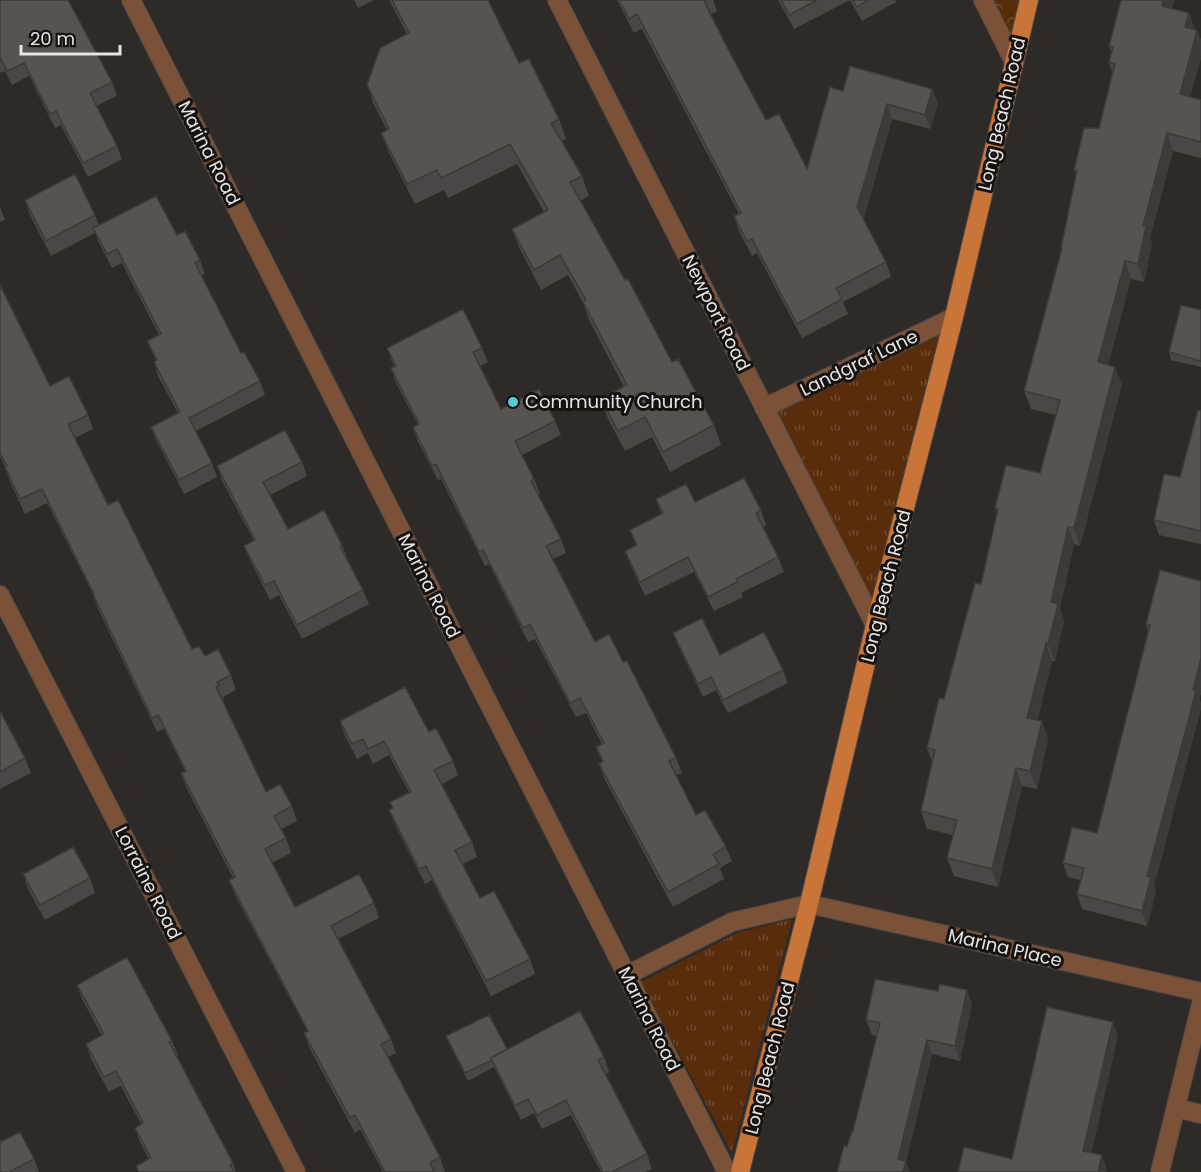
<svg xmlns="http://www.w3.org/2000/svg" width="1201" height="1172" viewBox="0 0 1201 1172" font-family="Poppins,sans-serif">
<defs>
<pattern id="grass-tufts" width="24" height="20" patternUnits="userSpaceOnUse" patternTransform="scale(1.5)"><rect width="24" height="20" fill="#592d0c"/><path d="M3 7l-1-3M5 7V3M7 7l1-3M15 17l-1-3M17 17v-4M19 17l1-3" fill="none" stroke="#714b2f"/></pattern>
<pattern id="park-crowns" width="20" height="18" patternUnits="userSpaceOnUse" patternTransform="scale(1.5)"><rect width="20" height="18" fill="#592d0c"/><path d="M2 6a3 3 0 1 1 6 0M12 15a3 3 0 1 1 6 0" fill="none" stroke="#714b2f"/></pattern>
</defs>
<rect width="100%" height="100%" fill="#2e2a28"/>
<!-- grass -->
<path fill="url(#grass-tufts)" d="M 943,330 L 874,608 L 773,411 Z
M 792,919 L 792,920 L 732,1153 L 641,982 L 737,933 Z"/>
<!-- park -->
<path fill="url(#park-crowns)" d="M 988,0 L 1022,0 L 1011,45 Z"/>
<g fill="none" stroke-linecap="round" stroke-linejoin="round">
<!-- minor casing -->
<g stroke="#4c4846" stroke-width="20">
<path id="minor" d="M 131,0 L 727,1172
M 557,0 L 875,625
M 983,0 L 1014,62
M 764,408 L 954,317
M 0,595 L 296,1172
M 627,975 L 732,922 L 809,904 L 1201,992
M 1176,1108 L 1201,1114
M 1160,1172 L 1201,1004"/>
</g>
<!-- major casing -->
<g stroke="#4c4846" stroke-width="20">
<path id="major" d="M 740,1172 L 809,904 L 875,625 L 954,317 L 1029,0"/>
</g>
<!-- minor -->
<use href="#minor" stroke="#7b5237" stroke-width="18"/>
<!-- major -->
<use href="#major" stroke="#c9753a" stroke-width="18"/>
</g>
<!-- wall -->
<path fill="#4b4746" d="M 0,0 L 112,82 L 117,96 L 96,106 L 117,146 L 122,159 L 88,177 L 61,125 L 55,128 L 29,76 L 12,85 L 5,71 L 0,73 Z
M 354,0 L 374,0 L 358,8 Z
M 389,0 L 474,0 L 559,119 L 566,139 L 562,141 L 582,176 L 589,196 L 580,201 L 672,362 L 714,425 L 721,445 L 670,472 L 652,437 L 625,451 L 608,419 L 601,399 L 624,387 L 590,322 L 583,303 L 568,275 L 541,290 L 520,249 L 512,229 L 544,212 L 517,164 L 448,198 L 444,190 L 415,204 L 389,153 L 381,133 L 387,130 L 374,105 L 367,85 L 407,34 Z
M 617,0 L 713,0 L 717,11 L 711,14 L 728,49 L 766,120 L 807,169 L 843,91 L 938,103 L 930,129 L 892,119 L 863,219 L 886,262 L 891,277 L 843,302 L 848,314 L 802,338 L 757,253 L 752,256 L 739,231 L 734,216 L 739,214 L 642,29 L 634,33 Z
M 778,0 L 850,0 L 794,29 Z
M 850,0 L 895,0 L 896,2 L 862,21 Z
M 1172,8 L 1189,13 L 1195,30 L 1197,30 L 1201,40 L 1201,58 L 1190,97 L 1201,100 L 1201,158 L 1173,151 L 1150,238 L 1152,244 L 1144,282 L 1131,279 L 1108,365 L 1122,384 L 1080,546 L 1074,544 L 1060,608 L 1064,621 L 1055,661 L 1052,661 L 1037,720 L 1042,721 L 1048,739 L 1037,789 L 1022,786 L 998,887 L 954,876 L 947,858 L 953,835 L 927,829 L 921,811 L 932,762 L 927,748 L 981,584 L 997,514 L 995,508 L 1040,473 L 1056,415 L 1031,409 L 1024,391 L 1062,250 L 1061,248 L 1076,175 L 1074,170 L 1099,128 L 1112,72 L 1109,62 L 1111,52 L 1109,46 Z
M 25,200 L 95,215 L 99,225 L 177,235 L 200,260 L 205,274 L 201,276 L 241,353 L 260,381 L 265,395 L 196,431 L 212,463 L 217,477 L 184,494 L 156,440 L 151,427 L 178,413 L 158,376 L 154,362 L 156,361 L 147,341 L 159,335 L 122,263 L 112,268 L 98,241 L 95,233 L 51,256 L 30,215 Z
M 0,207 L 5,220 L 0,222 Z
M 0,285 L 50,386 L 88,415 L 93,429 L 75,438 L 108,505 L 192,649 L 205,656 L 231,675 L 236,690 L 223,697 L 224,700 L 222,701 L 266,792 L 292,806 L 297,821 L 281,829 L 286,838 L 291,853 L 272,863 L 295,907 L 374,903 L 379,918 L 338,939 L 391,1039 L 396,1053 L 388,1057 L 440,1157 L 445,1172 L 383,1172 L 360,1129 L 355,1133 L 309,1047 L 304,1033 L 307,1031 L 235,895 L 229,880 L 233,878 L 186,787 L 181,773 L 185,771 L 164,729 L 157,732 L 98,609 L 93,594 L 47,503 L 25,514 L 10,482 L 5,467 L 0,456 Z
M 1201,310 L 1201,367 L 1171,360 L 1169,352 Z
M 387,348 L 482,348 L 488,362 L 480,366 L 501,409 L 555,421 L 561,435 L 522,455 L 534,479 L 540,494 L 538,495 L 561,539 L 566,553 L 553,559 L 595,642 L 623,662 L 676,758 L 682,773 L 676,775 L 696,815 L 726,847 L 732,861 L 720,868 L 724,879 L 673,907 L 604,778 L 599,764 L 602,762 L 596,747 L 602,744 L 586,713 L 576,717 L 535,639 L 528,642 L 489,564 L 485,566 L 441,479 L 438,480 L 418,442 L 413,427 L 418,425 L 396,383 L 391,368 L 394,367 Z
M 1201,411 L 1201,544 L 1159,535 L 1154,520 L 1180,477 Z
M 302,462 L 307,476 L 270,495 L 288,529 L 342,545 L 348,560 L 363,590 L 369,604 L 302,639 L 279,595 L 270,600 L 250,560 L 244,546 L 254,541 L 222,481 L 217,466 Z
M 656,499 L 695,502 L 761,510 L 766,525 L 763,527 L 778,557 L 784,572 L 741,593 L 743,597 L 714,611 L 694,572 L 645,596 L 631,566 L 625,551 L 636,546 L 630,530 L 661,514 Z
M 1201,581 L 1201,693 L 1199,699 L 1201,703 L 1201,708 L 1154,886 L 1156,892 L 1147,926 L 1082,909 L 1077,894 L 1080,880 L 1068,877 L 1063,863 L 1097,833 L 1148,631 L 1146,624 Z
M 673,633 L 720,655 L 783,670 L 788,683 L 728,713 L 716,690 L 703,697 L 678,646 Z
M 0,711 L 25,758 L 31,773 L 0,789 Z
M 340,721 L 429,732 L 453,761 L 458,775 L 442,784 L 472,842 L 477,857 L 463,864 L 480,898 L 530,959 L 535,974 L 491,996 L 432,880 L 425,884 L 395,825 L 389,810 L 393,809 L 390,802 L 409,792 L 389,755 L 373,764 L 368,753 L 357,759 L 345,736 Z
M 23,874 L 90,878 L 95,893 L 45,920 L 28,889 Z
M 77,985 L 172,1041 L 178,1055 L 177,1056 L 233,1163 L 236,1172 L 138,1172 L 136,1166 L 149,1159 L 140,1142 L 135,1128 L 141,1124 L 121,1086 L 109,1092 L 91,1059 L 86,1044 L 102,1036 L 82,999 Z
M 967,990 L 972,1004 L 960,1061 L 932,1054 L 906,1162 L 847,1147 L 853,1131 L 877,1036 L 872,1035 L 866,1020 L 938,991 Z
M 446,1036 L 507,1049 L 604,1057 L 609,1072 L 606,1074 L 647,1154 L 652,1169 L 645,1172 L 601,1172 L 571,1115 L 542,1129 L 534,1113 L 521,1120 L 494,1067 L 468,1081 L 449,1044 Z
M 34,1159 L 39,1172 L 0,1172 Z"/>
<!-- shaded-wall -->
<path fill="#3d3a39" d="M 1163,0 L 1175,0 L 1168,23 L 1162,6 Z
M 1189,13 L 1195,30 L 1185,27 Z
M 1197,30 L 1201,40 L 1201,58 L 1186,112 L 1180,94 Z
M 932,89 L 938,103 L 930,129 L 925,115 Z
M 887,104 L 892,119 L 863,222 L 857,207 Z
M 1167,133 L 1173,151 L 1150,238 L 1152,244 L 1144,282 L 1138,264 L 1143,226 Z
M 1125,261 L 1131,279 L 1104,380 L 1098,362 Z
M 1115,367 L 1122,384 L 1080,546 L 1074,528 Z
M 1068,527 L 1074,544 L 1060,608 L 1064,621 L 1055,661 L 1048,644 L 1051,602 Z
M 1046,643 L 1052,661 L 1034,736 L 1027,718 Z
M 1201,658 L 1201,693 L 1199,699 L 1201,703 L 1201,708 L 1154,886 L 1156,892 L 1147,926 L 1142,911 L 1147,876 Z
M 1042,721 L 1048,739 L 1037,789 L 1030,771 Z
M 1016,768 L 1022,786 L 998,887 L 992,869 Z
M 967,990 L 972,1004 L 960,1061 L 955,1046 Z
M 1113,1022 L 1118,1036 L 1089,1165 L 1083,1151 Z
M 927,1040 L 932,1054 L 906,1162 L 910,1172 L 902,1172 L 898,1159 Z
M 1102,1155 L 1107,1169 L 1106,1172 L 1098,1172 Z"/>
<!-- building -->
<path fill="#575351" stroke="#3d3a39" stroke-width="1.5" d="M 0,0 L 68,0 L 112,82 L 90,93 L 117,146 L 83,163 L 56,111 L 50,114 L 24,63 L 7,71 L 0,57 Z
M 392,0 L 488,0 L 519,63 L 529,59 L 559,119 L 551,123 L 582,176 L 570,182 L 625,280 L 628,279 L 672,362 L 678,359 L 714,425 L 663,452 L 645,417 L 618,431 L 601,399 L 627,385 L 583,302 L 586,300 L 560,255 L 534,270 L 512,229 L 548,210 L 510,144 L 441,178 L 437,170 L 407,184 L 381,133 L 389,129 L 367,85 L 380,48 L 409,33 Z
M 619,0 L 705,0 L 704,1 L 728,49 L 766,120 L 779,114 L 807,169 L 830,87 L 843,91 L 850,66 L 932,89 L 925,115 L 887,104 L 857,207 L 886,262 L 836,288 L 842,299 L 797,324 L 752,239 L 747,241 L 734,216 L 741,213 L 637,14 L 629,19 Z
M 781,0 L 817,0 L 789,15 Z
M 853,0 L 868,0 L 857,7 Z
M 1121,0 L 1163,0 L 1162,6 L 1189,13 L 1185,27 L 1197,30 L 1180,94 L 1201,100 L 1201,142 L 1167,133 L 1143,226 L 1146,226 L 1138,264 L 1125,261 L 1098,362 L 1115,367 L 1074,528 L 1068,527 L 1051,602 L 1058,604 L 1048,644 L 1046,643 L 1027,718 L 1042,721 L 1030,771 L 1016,768 L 992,869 L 947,858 L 957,820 L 921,811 L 935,750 L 927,748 L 939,698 L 944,699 L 975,583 L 981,584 L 998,509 L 995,508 L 1006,465 L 1040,473 L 1060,400 L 1024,391 L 1062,248 L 1061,248 L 1077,170 L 1074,170 L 1084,128 L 1099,128 L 1115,64 L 1109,62 L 1113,47 L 1109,46 Z
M 75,174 L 95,215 L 46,241 L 25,200 Z
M 156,196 L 177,235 L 185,231 L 200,260 L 195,263 L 241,353 L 244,352 L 260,381 L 189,418 L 212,463 L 179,480 L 151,427 L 180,412 L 154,362 L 157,360 L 147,341 L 161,334 L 117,249 L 107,254 L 93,228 Z
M 0,285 L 50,386 L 69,376 L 88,415 L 68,424 L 108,505 L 118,500 L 192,649 L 199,646 L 205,656 L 218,649 L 231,675 L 217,682 L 219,685 L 216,687 L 266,792 L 280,784 L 292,806 L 274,816 L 286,838 L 265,849 L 295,907 L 359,874 L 374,903 L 331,926 L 391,1039 L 381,1044 L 440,1157 L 430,1163 L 434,1172 L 385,1172 L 355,1115 L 350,1118 L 304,1033 L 308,1031 L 229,880 L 235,877 L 181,773 L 186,771 L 158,715 L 152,718 L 93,594 L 94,594 L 42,489 L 20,499 L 5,467 L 7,466 L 0,453 Z
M 1181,305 L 1201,310 L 1201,361 L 1169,352 Z
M 463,309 L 482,348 L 473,352 L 501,409 L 539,389 L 555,421 L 515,441 L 534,479 L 531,481 L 561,539 L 546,546 L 595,642 L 609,634 L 623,662 L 627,661 L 676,758 L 669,761 L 696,815 L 705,810 L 726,847 L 713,854 L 719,864 L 668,892 L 599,764 L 603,761 L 596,747 L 604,743 L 580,698 L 570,703 L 530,624 L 523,628 L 483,550 L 479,552 L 436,464 L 432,466 L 413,427 L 419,424 L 391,368 L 396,366 L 387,348 Z
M 1198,410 L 1201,411 L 1201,531 L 1154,520 L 1164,474 L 1180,477 Z
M 285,430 L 302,462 L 263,482 L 288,529 L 324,510 L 342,545 L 340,546 L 363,590 L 297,625 L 274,581 L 265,585 L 244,546 L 255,540 L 217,466 Z
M 744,478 L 761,510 L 756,513 L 778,557 L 736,579 L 737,582 L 708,597 L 688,557 L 640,582 L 625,551 L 637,545 L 630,530 L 663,513 L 656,499 L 686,484 L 695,502 Z
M 1160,570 L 1201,581 L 1201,658 L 1193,690 L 1196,691 L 1147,876 L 1151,877 L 1142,911 L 1077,894 L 1084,868 L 1063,863 L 1072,827 L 1097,833 L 1150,625 L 1146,624 Z
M 702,618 L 720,655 L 764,632 L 783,670 L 723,700 L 711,677 L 698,684 L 673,633 Z
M 405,687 L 429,732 L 436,728 L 453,761 L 434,770 L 472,842 L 455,850 L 480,898 L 494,891 L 530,959 L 486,981 L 426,866 L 419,869 L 389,810 L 393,808 L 390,802 L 411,792 L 384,741 L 368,749 L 363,739 L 352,744 L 340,721 Z
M 0,711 L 25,758 L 0,772 Z
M 73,847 L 90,878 L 40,905 L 23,874 Z
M 127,957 L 172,1041 L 169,1042 L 233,1163 L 230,1165 L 234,1172 L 139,1172 L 136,1166 L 151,1158 L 135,1128 L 143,1123 L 116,1071 L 104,1077 L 86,1044 L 104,1034 L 77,985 Z
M 875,979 L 938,991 L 939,984 L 967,990 L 955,1046 L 927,1040 L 898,1159 L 906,1161 L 903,1172 L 837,1172 L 844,1146 L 847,1147 L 852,1131 L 853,1131 L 880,1023 L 866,1020 Z
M 1047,1007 L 1113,1022 L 1083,1151 L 1102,1155 L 1098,1172 L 958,1172 L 964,1147 L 1012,1159 Z
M 580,1011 L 604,1057 L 598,1060 L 647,1154 L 612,1172 L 603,1172 L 566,1100 L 537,1115 L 528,1099 L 515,1106 L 491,1058 Z
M 489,1015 L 507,1049 L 491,1058 L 492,1060 L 465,1073 L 446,1036 Z
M 20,1132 L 34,1159 L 9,1172 L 0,1172 L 0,1142 Z"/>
<!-- markers -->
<circle fill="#52ccd6" stroke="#151312" stroke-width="2" cx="513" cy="402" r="6"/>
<g text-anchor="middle" stroke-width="6" stroke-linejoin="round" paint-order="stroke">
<!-- street labels -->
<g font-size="18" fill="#e7e4e3" stroke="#151312">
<text transform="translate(1002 114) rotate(-77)" y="6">Long Beach Road</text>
<text transform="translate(209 153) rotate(63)" y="6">Marina Road</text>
<text transform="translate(716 313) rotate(63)" y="6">Newport Road</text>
<text transform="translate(859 363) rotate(-26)" y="6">Landgraf Lane</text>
<text transform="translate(429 586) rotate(63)" y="6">Marina Road</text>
<text transform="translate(886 586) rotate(-76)" y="6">Long Beach Road</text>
<text transform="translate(148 883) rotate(63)" y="6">Lorraine Road</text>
<text transform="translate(1005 948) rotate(13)" y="6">Marina Place</text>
<text transform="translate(649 1019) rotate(63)" y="6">Marina Road</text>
<text transform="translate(770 1058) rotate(-76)" y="6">Long Beach Road</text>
</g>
<!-- poi labels -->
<g font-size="18" fill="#e7e4e3" stroke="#151312" text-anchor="start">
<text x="525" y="408">Community Church</text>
</g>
</g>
<!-- scale -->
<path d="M21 45v9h99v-9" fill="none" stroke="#e7e4e3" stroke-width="3"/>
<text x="30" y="45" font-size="18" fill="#e7e4e3" stroke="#151312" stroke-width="4.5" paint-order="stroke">20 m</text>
</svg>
